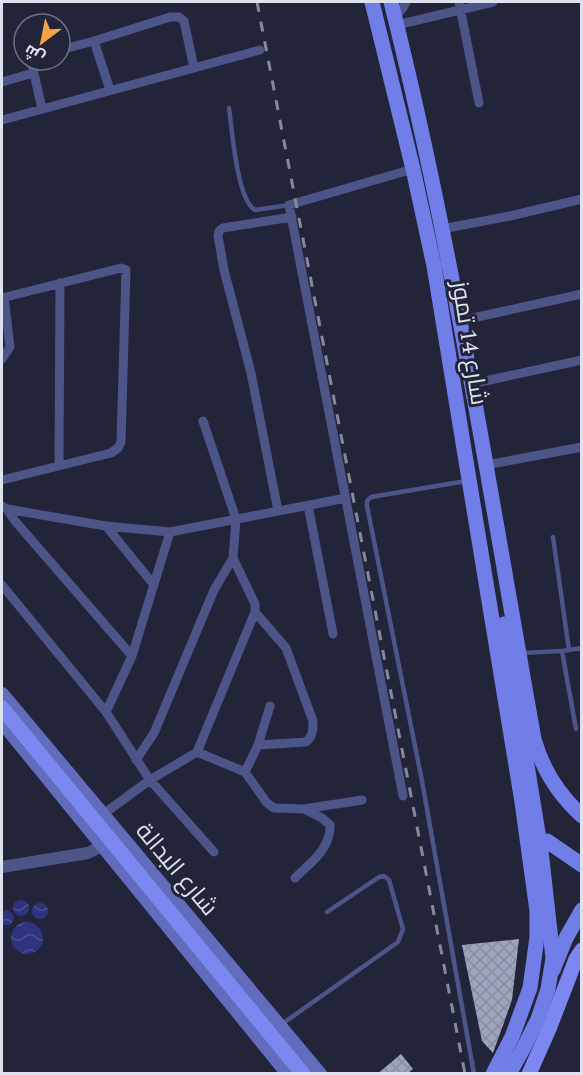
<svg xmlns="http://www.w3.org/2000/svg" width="583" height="1075" viewBox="0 0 583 1075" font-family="Spectral,Cairo,serif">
<defs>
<pattern id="water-waves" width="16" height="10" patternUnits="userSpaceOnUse" patternTransform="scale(1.5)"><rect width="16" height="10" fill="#2f337d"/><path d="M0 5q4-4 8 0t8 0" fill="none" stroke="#4d5090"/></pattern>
<pattern id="building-cross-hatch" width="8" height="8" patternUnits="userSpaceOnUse" patternTransform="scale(1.5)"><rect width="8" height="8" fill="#9ea4be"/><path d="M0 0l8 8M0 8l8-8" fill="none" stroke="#878ca0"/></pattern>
</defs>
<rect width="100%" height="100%" fill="#22253a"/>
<!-- water -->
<path fill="url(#water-waves)" d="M13 908a8 8 0 1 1 16 0a8 8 0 1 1-16 0Z
M32 911a8 8 0 1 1 16 0a8 8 0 1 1-16 0Z
M 8,910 L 13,914 L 14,920 L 10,925 L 2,925 L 2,911 Z
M11 938a16 16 0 1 1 32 0a16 16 0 1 1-32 0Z"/>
<!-- building -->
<path fill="url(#building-cross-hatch)" d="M 519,939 L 512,1000 L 493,1053 L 482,1041 L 462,945 Z
M 401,1054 L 413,1069 L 407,1074 L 377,1074 Z"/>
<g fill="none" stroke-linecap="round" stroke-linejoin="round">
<!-- service -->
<path stroke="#4d5487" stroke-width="4.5" d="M 229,108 C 232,129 237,200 255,210 L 289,205
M 466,481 L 371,497 L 367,501 L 367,506 L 422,781 L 474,1074
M 553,537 L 569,650
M 562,651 L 576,729
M 521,653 L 562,651 L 582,648
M 282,1024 L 398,942 L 403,929 L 389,880 L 384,876 L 379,877 L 327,912"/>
<!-- minor -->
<path stroke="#4d5487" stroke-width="9" d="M 459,2 L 479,103
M 395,17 L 403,8 L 406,2
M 397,25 L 493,2
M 94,41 L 170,17 L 179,17 L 184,21 L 194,68
M 60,50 L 94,41 L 110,90
M 31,60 L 42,109
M 2,82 L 33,73
M 2,120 L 260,50
M 442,229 L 510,216 L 582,199
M 2,298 L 121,268 L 126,270 L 121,442 L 118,448 L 111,453 L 2,480
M 459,321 L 582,294
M 2,359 L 10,347 L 4,297
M 471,384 L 582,360
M 486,465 L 582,447
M 59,466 L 60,283
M 308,505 L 333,634
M 2,506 L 7,509 L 106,526 L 170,532 L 346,498
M 7,509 L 15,521 L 132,656
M 278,511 L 251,373 L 224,270 L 218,236 L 219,231 L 223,228 L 292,217
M 106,526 L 154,585
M 2,585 L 106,712 L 150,780 L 214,852
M 255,612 L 286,648 L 313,721 C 313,730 313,736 306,742 L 258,745
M 106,712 L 132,656 L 170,532
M 197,752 L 245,772 L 267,803 L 274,808 L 304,809 L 322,818 L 330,825 C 331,849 310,863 295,878
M 136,760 L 154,733 L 214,590 L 233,558 L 236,519 L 203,421
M 245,772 L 258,745 L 270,706
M 403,796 L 289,205 L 413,169
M 304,809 L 362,800
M 102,815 L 150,780 L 197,752 L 255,612 L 255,604 L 233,558"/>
<!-- tertiary -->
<path stroke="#4d5487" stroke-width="12" d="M 2,867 L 88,853 L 102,846"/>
<!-- secondary -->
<path stroke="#626cbd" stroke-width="14" d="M 2,694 L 320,1074
M 2,722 L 288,1074"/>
<!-- primary -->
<path stroke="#727ee7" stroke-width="15" d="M 372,2 L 413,169 L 434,266 L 522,802 L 537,911 L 537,937 L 530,988 L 512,1037 L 493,1074
M 391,2 C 452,244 490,493 534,739 C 542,768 559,795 582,816
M 547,841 L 582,865
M 553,970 L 566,938 L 582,910"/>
<!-- trunk -->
<path stroke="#7c88ef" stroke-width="15" d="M 2,708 L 303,1074
M 529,1074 L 549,1029 L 576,959 L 582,950"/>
<!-- rail -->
<path stroke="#86899a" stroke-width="3" stroke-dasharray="10 10" stroke-linecap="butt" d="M 257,2 L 465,1074"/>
<!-- primary-bridge -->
<path stroke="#727ee7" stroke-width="15" d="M 504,624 L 541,851 L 553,958 L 548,989 L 538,1019 L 523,1049 L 509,1074"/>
</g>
<g text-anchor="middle" stroke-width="6" stroke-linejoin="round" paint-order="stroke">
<!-- street labels -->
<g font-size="24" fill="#dee1ee" stroke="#22253a">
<text transform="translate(470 343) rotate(81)" y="8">شارع 14 تموز</text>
<text transform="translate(177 869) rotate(50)" y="8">شارع البدالة</text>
</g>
</g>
<!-- border -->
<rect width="583" height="1075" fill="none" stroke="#dee1ee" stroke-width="6"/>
<!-- north arrow -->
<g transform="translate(42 42) rotate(212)"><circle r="28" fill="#22253a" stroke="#6d7082" stroke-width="1.5"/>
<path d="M0-4.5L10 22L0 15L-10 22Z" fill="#f5a345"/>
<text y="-9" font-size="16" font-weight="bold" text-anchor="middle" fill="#dee1ee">ش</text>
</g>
</svg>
